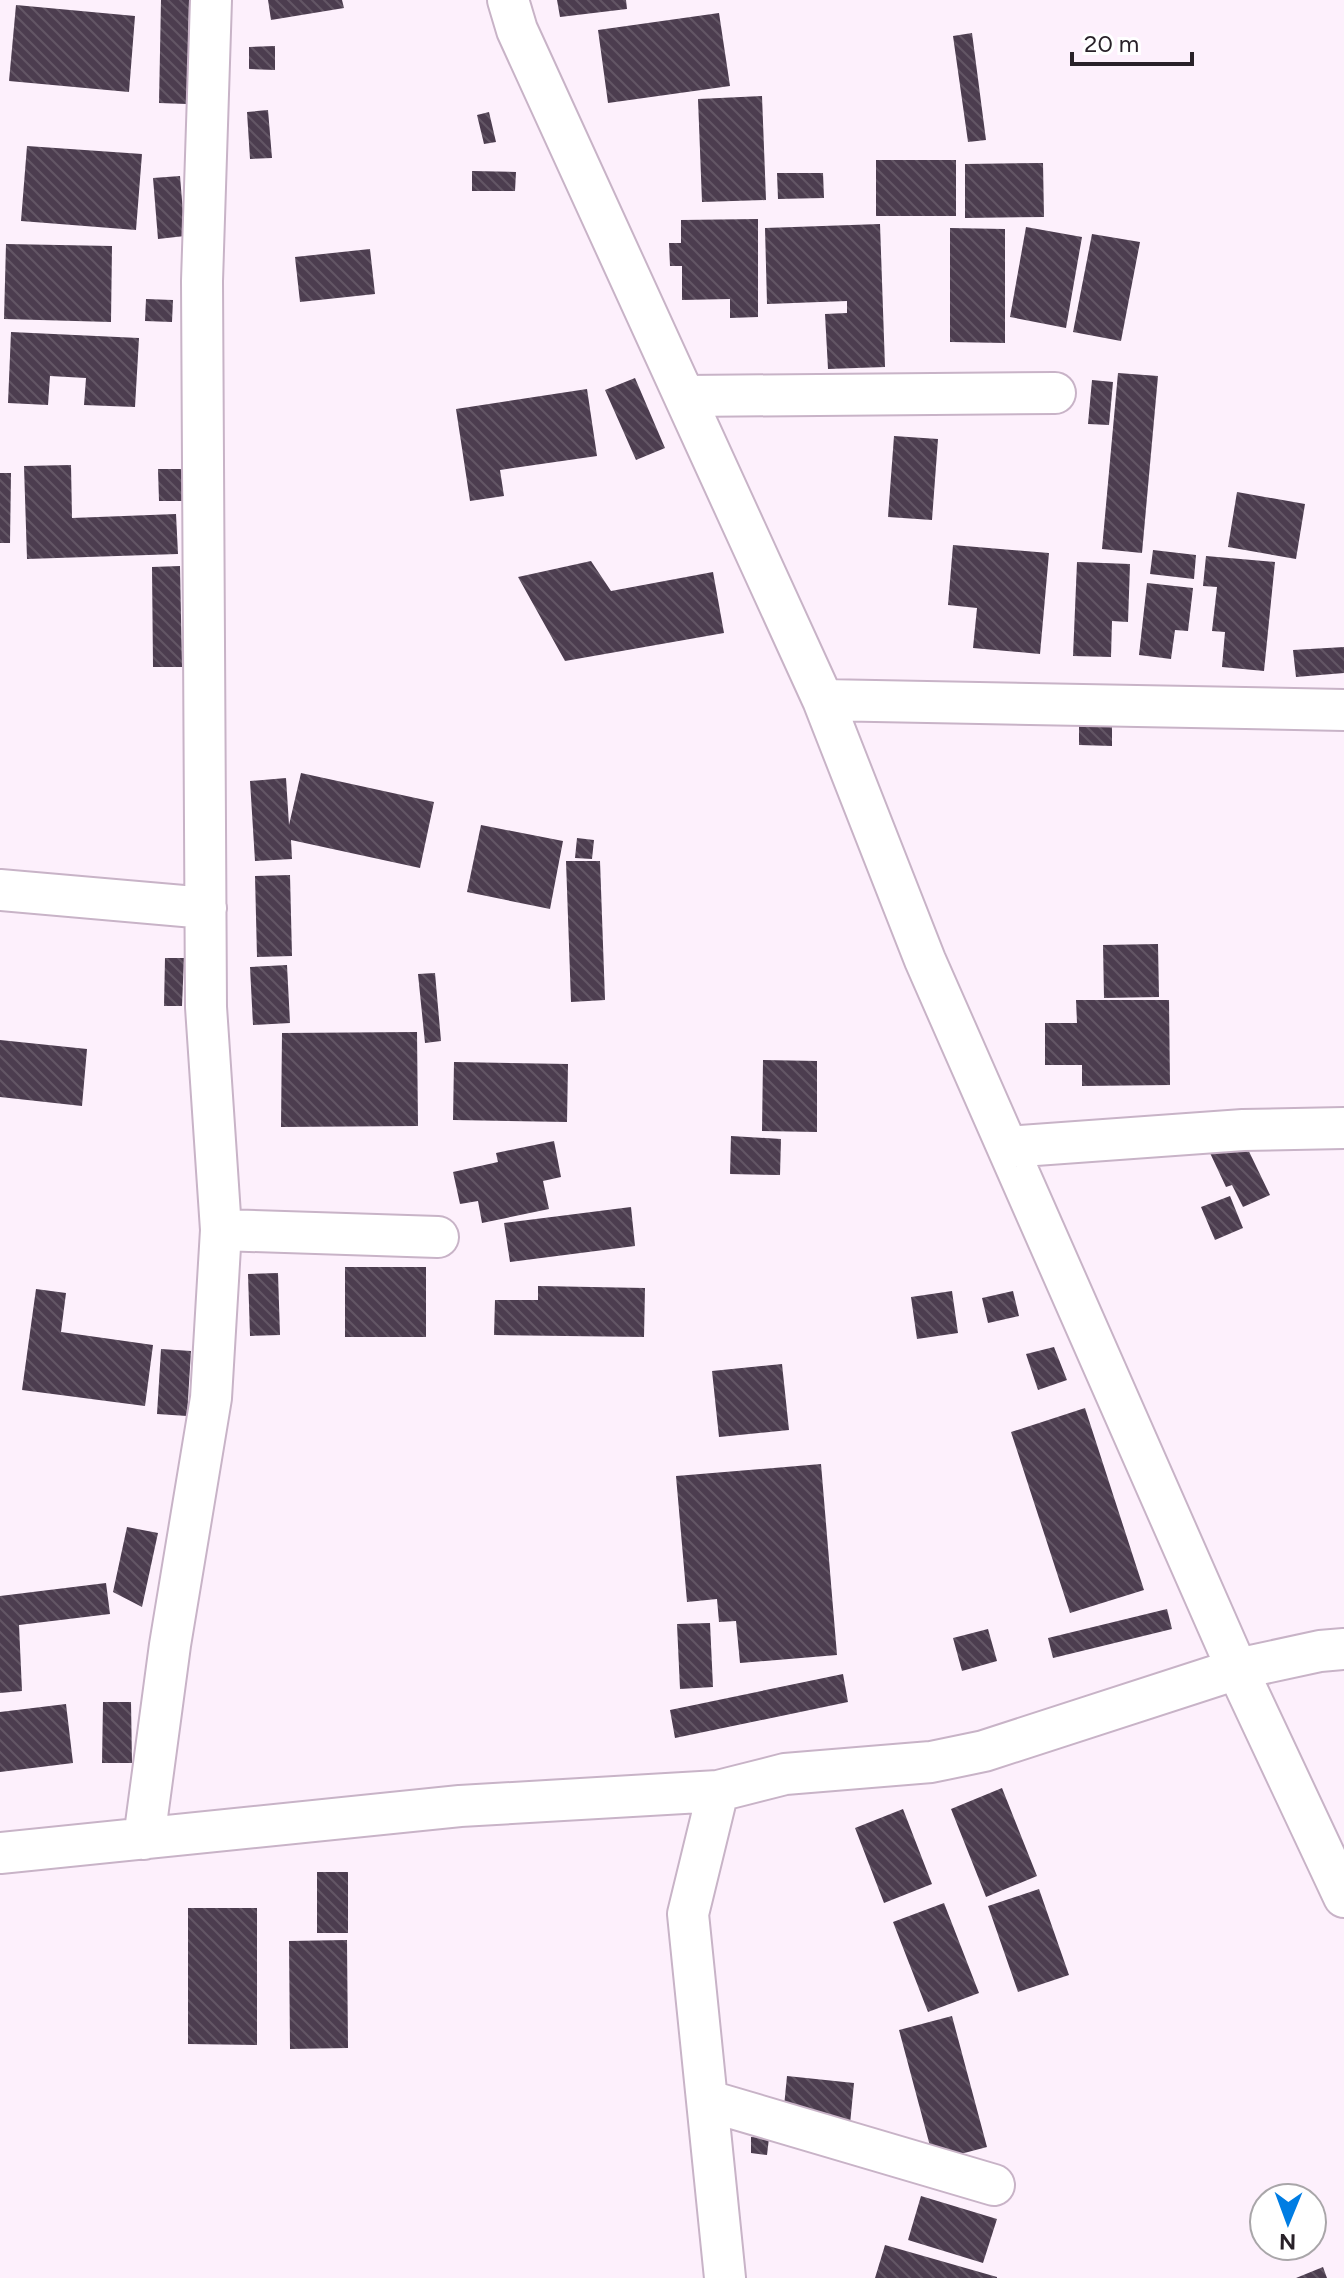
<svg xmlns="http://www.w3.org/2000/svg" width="1344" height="2278" viewBox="0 0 1344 2278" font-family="Figtree,sans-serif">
<defs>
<pattern id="building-back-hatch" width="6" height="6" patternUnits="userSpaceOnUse" patternTransform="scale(2)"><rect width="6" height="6" fill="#4c3d4f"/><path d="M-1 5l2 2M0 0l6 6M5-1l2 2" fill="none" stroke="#635665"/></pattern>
</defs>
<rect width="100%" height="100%" fill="#fdf0fc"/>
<!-- building -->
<path fill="url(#building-back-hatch)" d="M 161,0 L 189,0 L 187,104 L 159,103 Z
M 268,0 L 342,0 L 344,8 L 271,20 Z
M 557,0 L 626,0 L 627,9 L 560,17 Z
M 16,5 L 135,16 L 129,92 L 9,81 Z
M 719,13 L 730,86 L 608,103 L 598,30 Z
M 972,33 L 986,140 L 968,142 L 953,36 Z
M 275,46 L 275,70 L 249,69 L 249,47 Z
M 762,96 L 766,200 L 702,202 L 698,99 Z
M 268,110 L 272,158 L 250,159 L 247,112 Z
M 489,112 L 496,142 L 484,144 L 477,115 Z
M 27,146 L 142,154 L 136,230 L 21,221 Z
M 876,160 L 956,160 L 956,216 L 876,216 Z
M 1043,163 L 1044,217 L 965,218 L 965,164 Z
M 472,171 L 516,172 L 515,191 L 472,191 Z
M 777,173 L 823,173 L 824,198 L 778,199 Z
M 180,176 L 185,236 L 158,239 L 153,178 Z
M 758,219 L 758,317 L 730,318 L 730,299 L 682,300 L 682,266 L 670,266 L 669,243 L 681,243 L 681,220 Z
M 880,224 L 885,367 L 828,369 L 825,314 L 847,313 L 847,301 L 767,304 L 765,228 Z
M 1026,227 L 1082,237 L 1066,328 L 1010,317 Z
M 950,228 L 1005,229 L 1005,343 L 950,342 Z
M 1092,234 L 1140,242 L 1121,341 L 1073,332 Z
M 6,244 L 112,246 L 111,322 L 4,319 Z
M 370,249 L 375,294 L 300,302 L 295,257 Z
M 146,299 L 173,300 L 172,322 L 145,321 Z
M 11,332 L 139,338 L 135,407 L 84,405 L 86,378 L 50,376 L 48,405 L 8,403 Z
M 1118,373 L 1158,376 L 1142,553 L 1102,549 Z
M 635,378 L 665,448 L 636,460 L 605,390 Z
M 1092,380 L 1113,382 L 1109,425 L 1088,424 Z
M 587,389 L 597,456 L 500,470 L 504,496 L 470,501 L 456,409 Z
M 894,436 L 938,439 L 932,520 L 888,517 Z
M 71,465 L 72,518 L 176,514 L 178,554 L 27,559 L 24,466 Z
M 158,469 L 185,469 L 187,501 L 159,501 Z
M 0,473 L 11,473 L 10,543 L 0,543 Z
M 1237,492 L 1305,504 L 1296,559 L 1228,547 Z
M 953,545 L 1049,553 L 1040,654 L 973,648 L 977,608 L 948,605 Z
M 1153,550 L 1196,555 L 1194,579 L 1150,574 Z
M 1206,556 L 1275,562 L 1264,671 L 1222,667 L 1225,632 L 1212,631 L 1217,587 L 1203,586 Z
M 591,561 L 611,591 L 713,572 L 724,633 L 565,661 L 518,577 Z
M 1077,562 L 1130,564 L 1128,622 L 1112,621 L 1111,657 L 1073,656 Z
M 180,566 L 182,667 L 153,667 L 152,567 Z
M 1147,583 L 1193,588 L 1188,631 L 1175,630 L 1171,659 L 1139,655 Z
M 1344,647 L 1344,673 L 1296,677 L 1293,650 Z
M 1079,721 L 1112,722 L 1112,746 L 1079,745 Z
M 301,773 L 434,802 L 420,868 L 291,840 L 292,859 L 255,861 L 250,781 L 286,778 L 289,825 Z
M 481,825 L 563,841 L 550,909 L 467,892 Z
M 577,838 L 594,840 L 592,859 L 575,858 Z
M 566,861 L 600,861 L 605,1000 L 571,1002 Z
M 290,875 L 292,956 L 257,957 L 255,876 Z
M 1158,944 L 1159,997 L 1104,998 L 1103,945 Z
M 165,958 L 184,958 L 182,1006 L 164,1006 Z
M 287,965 L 290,1023 L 253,1025 L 250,967 Z
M 435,973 L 441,1041 L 425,1043 L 418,974 Z
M 1076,1000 L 1169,1000 L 1170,1085 L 1082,1086 L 1082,1065 L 1045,1065 L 1045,1023 L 1077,1023 Z
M 417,1032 L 418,1126 L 281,1127 L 282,1033 Z
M 0,1040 L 87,1049 L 82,1106 L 0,1097 Z
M 763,1060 L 817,1061 L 817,1132 L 762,1131 Z
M 454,1062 L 568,1064 L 567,1122 L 453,1120 Z
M 731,1136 L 781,1139 L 780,1175 L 730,1174 Z
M 1242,1137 L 1270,1195 L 1243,1207 L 1232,1185 L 1226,1187 L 1210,1153 Z
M 554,1141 L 561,1177 L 543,1181 L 549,1209 L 482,1223 L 478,1201 L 460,1204 L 453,1172 L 498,1162 L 496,1153 Z
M 1230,1196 L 1243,1228 L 1215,1240 L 1201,1207 Z
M 631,1207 L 635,1246 L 510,1262 L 504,1223 Z
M 345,1267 L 426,1267 L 426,1337 L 345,1337 Z
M 278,1273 L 280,1335 L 250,1336 L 248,1274 Z
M 538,1286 L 645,1288 L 644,1337 L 494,1335 L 495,1300 L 538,1300 Z
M 36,1289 L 66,1293 L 61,1332 L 153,1345 L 145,1406 L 22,1390 Z
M 952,1291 L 958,1333 L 917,1339 L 911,1297 Z
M 1013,1291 L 1019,1316 L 988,1323 L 982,1298 Z
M 1054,1347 L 1067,1380 L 1038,1390 L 1026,1354 Z
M 161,1349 L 191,1351 L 187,1416 L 157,1414 Z
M 782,1364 L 789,1430 L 719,1437 L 712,1371 Z
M 1085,1408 L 1144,1590 L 1070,1613 L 1011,1432 Z
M 821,1464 L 837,1655 L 740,1663 L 736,1621 L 719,1622 L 717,1599 L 687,1602 L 676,1476 Z
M 127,1527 L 158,1533 L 142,1607 L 113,1592 Z
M 106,1583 L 110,1614 L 19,1625 L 22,1691 L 0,1693 L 0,1596 Z
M 1167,1609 L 1172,1629 L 1053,1658 L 1048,1638 Z
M 710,1623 L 713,1687 L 680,1689 L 677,1624 Z
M 988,1629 L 997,1661 L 962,1671 L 953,1638 Z
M 843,1674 L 848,1702 L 675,1738 L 670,1710 Z
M 103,1702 L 131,1702 L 132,1763 L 102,1763 Z
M 66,1704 L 73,1763 L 0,1772 L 0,1712 Z
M 1002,1788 L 1037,1876 L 986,1897 L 951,1809 Z
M 903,1809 L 932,1884 L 884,1903 L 855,1828 Z
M 317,1872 L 348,1872 L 348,1933 L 317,1933 Z
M 1039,1889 L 1069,1975 L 1018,1992 L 988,1906 Z
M 944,1903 L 979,1993 L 928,2012 L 893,1922 Z
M 188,1908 L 257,1908 L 257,2045 L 188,2044 Z
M 347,1940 L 348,2048 L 290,2049 L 289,1941 Z
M 952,2016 L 987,2147 L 934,2161 L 899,2030 Z
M 787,2076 L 854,2083 L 850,2124 L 783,2117 Z
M 751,2137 L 769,2138 L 767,2155 L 751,2153 Z
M 921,2196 L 997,2219 L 983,2263 L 908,2240 Z
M 885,2245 L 997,2277 L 997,2278 L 875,2278 Z
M 1323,2267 L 1327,2278 L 1296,2278 Z"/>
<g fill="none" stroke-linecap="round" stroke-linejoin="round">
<!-- street casing -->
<g stroke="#c8b3c7" stroke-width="44">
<path id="street" d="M 508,0 L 517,30 L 823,700 L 925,960 L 1237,1669 L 1344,1897
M 686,396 L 1055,393
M 823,700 L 1344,710
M 0,890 L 206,908
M 1008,1147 L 1243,1130 L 1344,1128
M 221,1230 L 438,1237
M 718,1791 L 688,1914 L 725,2278
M 144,1839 L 170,1645 L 211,1398 L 221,1230 L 206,1007 L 202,281 L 211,0
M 0,1853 L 460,1806 L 718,1791 L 785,1774 L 931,1762 L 984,1751 L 1237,1669 L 1320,1651 L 1344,1649
M 709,2101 L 994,2185"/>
</g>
<!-- street -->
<use href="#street" stroke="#fff" stroke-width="40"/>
</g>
<!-- north arrow -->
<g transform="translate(1288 2222) rotate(181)"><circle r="38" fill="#ffffff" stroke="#a9a6a9" stroke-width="2"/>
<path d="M0-6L14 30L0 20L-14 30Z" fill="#007de3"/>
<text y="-12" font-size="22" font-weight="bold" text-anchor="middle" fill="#292129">N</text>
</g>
<!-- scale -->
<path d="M1072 52v12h120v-12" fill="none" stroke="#292129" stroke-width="4"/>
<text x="1084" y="52" font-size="24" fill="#292129" stroke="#ffffff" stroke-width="6" paint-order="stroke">20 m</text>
</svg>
